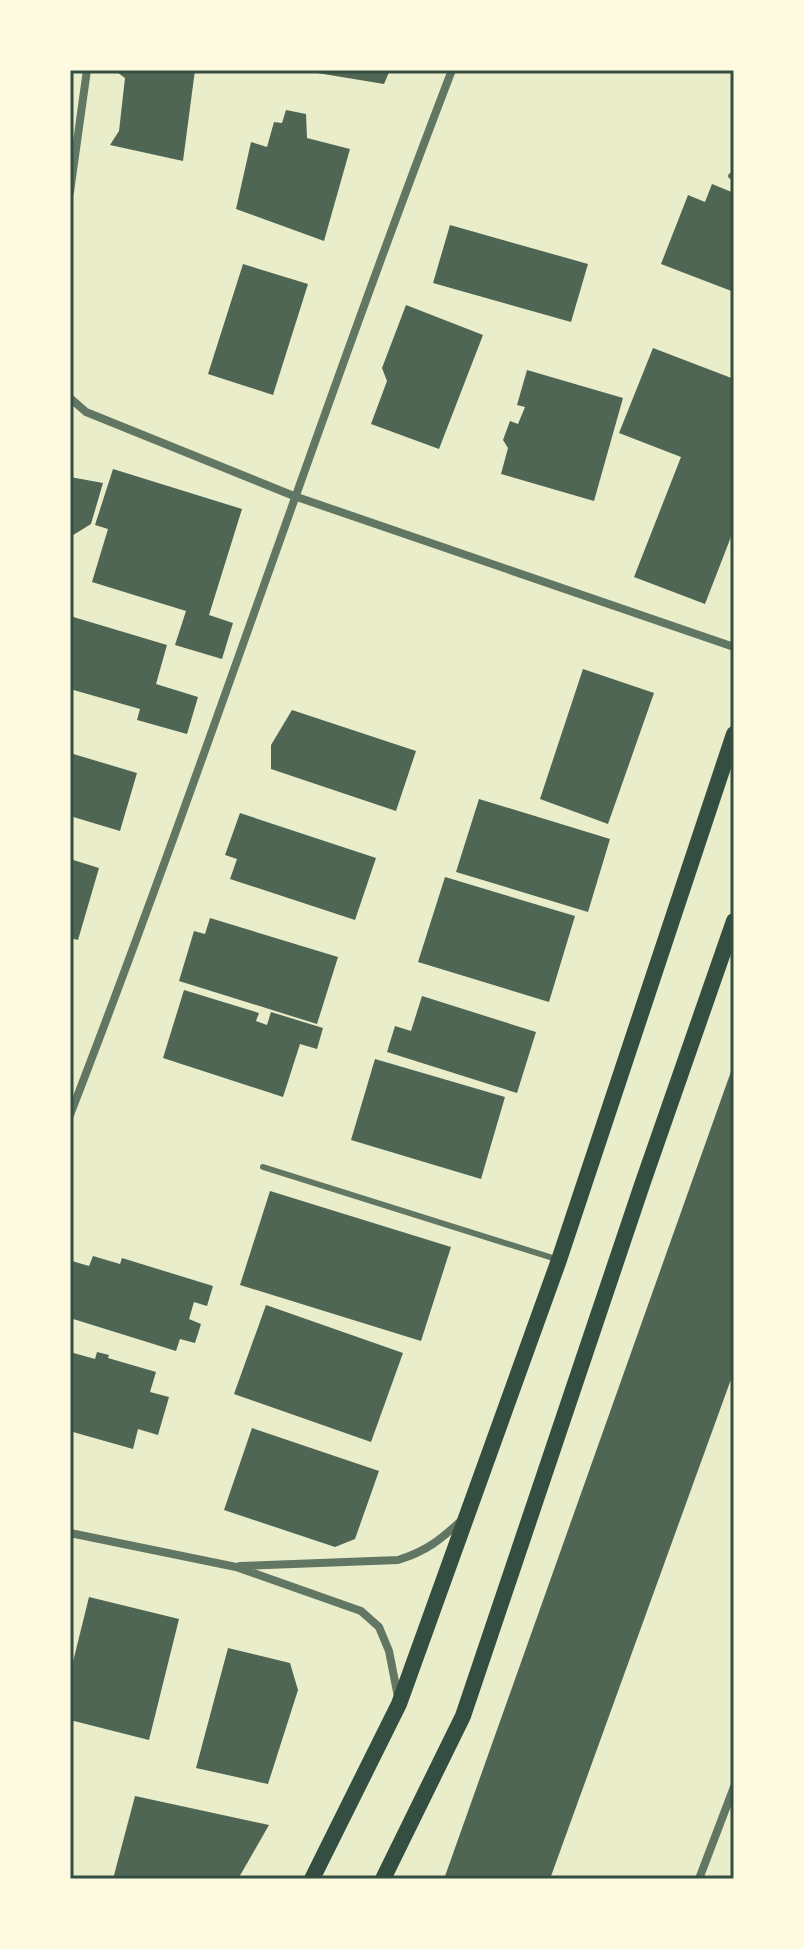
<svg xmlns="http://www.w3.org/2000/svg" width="804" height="1949" viewBox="0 0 804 1949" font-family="Spectral,serif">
<rect width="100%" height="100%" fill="#e9edc9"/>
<!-- building -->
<path fill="#4f6655" d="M 114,70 L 195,70 L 183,161 L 110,145 L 119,131 L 125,78 Z
M 299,70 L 390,70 L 384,84 Z
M 286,110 L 306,114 L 307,138 L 350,149 L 324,241 L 236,209 L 251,142 L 267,147 L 274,122 L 282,123 Z
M 712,184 L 734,193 L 734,292 L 661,264 L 688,195 L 705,202 Z
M 450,225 L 588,264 L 571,322 L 433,283 Z
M 243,264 L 308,284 L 273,395 L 208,374 Z
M 406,305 L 483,335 L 439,449 L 371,424 L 387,381 L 382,368 Z
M 653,348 L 734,379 L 734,529 L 705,604 L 634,577 L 681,457 L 619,433 Z
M 527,370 L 623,398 L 594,501 L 501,474 L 508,448 L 503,440 L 510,421 L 518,424 L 525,407 L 517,405 Z
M 113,469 L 242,509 L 209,615 L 233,623 L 222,659 L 175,645 L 186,611 L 92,582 L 108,529 L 95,525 Z
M 70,477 L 103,483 L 91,524 L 70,537 Z
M 70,616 L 167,645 L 156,684 L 198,697 L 187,734 L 137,720 L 140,709 L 70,689 Z
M 583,669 L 654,693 L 608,824 L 540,799 Z
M 292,710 L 416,751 L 396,811 L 271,769 L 271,745 Z
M 70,753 L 137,773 L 120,831 L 70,816 Z
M 479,799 L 610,839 L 588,912 L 456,872 Z
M 240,813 L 376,858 L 355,920 L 230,879 L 237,859 L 225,855 Z
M 70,859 L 99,868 L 78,940 L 70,938 Z
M 445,877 L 575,916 L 549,1002 L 418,962 Z
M 210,918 L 338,957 L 317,1024 L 179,981 L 194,931 L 205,934 Z
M 184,990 L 259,1013 L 256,1021 L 267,1025 L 271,1012 L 323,1028 L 317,1049 L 300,1044 L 283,1097 L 163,1058 Z
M 422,996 L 536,1032 L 517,1093 L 387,1052 L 395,1026 L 411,1031 Z
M 375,1059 L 505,1097 L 481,1179 L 351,1140 Z
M 734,1063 L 734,1371 L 550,1879 L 444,1879 Z
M 270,1191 L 451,1247 L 421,1341 L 240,1285 Z
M 93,1256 L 120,1264 L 122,1258 L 213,1286 L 207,1306 L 194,1302 L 189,1319 L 201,1324 L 195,1343 L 180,1339 L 176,1351 L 70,1318 L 72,1261 L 89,1266 Z
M 266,1305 L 403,1353 L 371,1442 L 234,1394 Z
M 70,1352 L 95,1359 L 97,1352 L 109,1355 L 108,1358 L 156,1372 L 150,1392 L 169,1397 L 158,1435 L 138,1429 L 133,1449 L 73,1432 L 70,1440 Z
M 252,1428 L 379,1471 L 355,1539 L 335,1547 L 224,1510 Z
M 89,1597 L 179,1619 L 149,1740 L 70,1720 L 70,1674 Z
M 228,1648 L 290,1663 L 298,1690 L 268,1784 L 196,1768 Z
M 135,1796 L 269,1825 L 238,1879 L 113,1879 Z"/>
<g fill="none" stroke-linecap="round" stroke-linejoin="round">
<!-- service -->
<path stroke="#617663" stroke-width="6" d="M 731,176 L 734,177
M 263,1167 L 556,1259"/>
<!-- minor -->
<path stroke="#617663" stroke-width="8" d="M 70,192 L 87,70
M 70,398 L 86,412 L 294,496 L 734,647
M 70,1115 C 204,769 319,416 452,70
M 70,1533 L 236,1567 L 361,1611 L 379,1627 L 389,1651 L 398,1697
M 240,1566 L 398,1560 C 427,1551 440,1540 462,1520
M 699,1879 L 734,1787"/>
<!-- secondary -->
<path stroke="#344e41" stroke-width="16" d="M 312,1879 L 399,1704 L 559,1260 L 734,734
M 383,1879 L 463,1716 L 643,1182 L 734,921"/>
</g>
<!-- border -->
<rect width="804" height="1949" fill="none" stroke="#fefae0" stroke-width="144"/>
<rect x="72" y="72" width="660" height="1805" fill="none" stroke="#344e41" stroke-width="3"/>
</svg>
